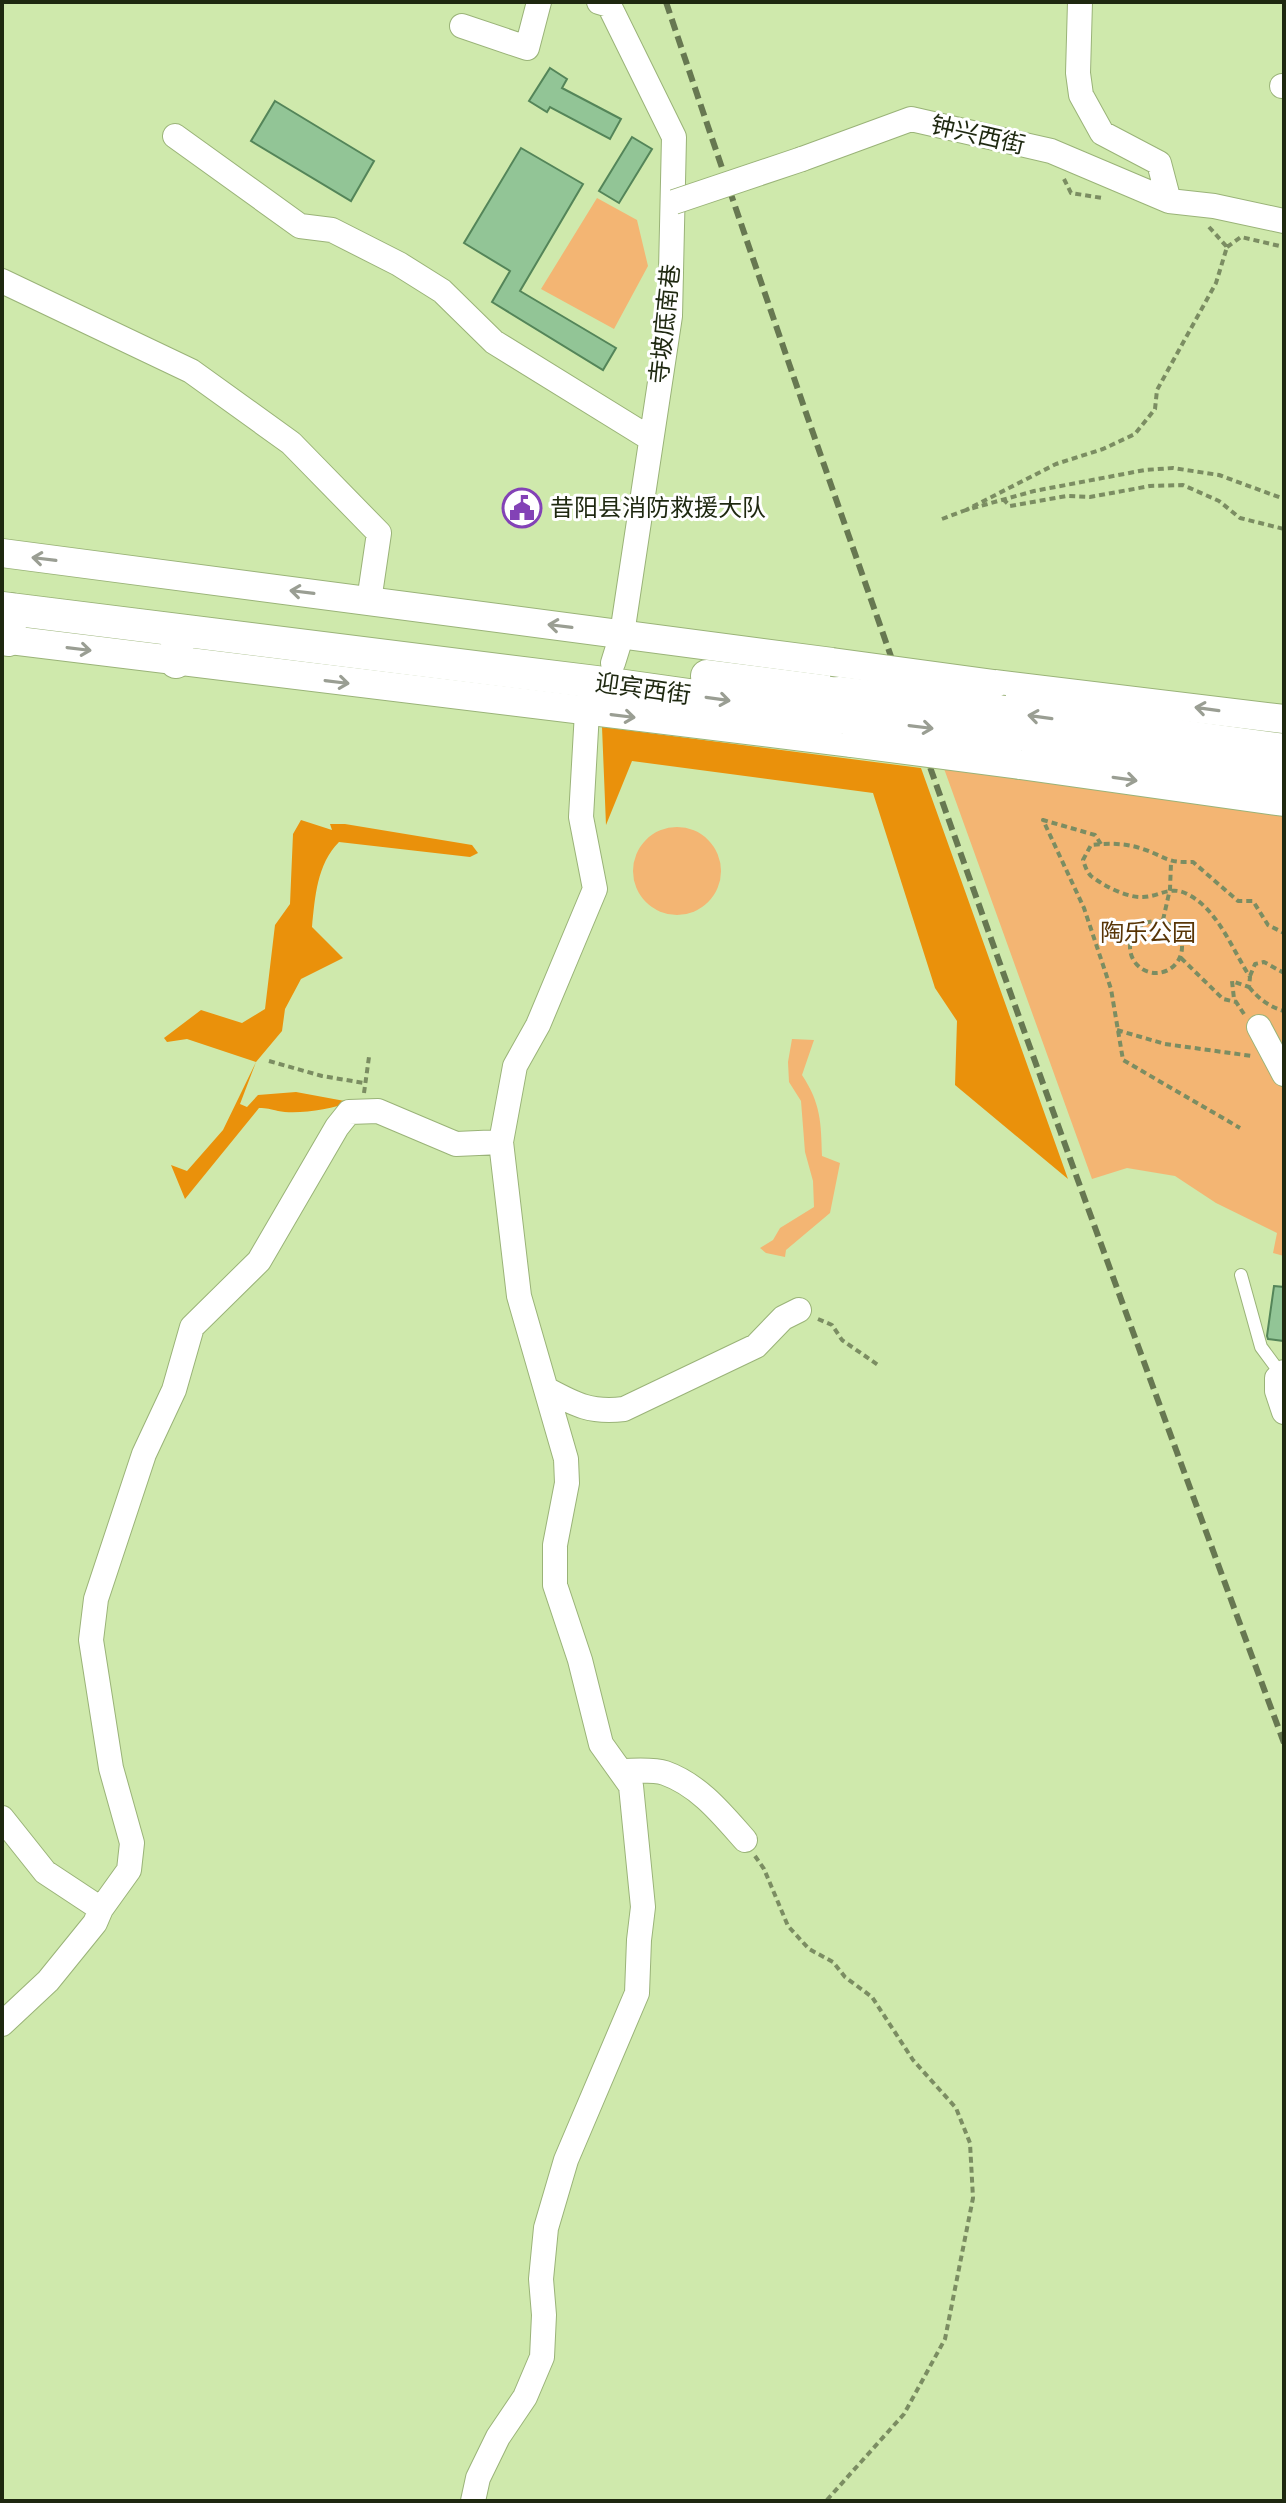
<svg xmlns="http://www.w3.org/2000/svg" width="1286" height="2503" viewBox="0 0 1286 2503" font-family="'PT Sans Narrow','Noto Sans SC',sans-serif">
<rect width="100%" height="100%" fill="#cfe9ac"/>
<!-- green -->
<path fill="#f3b573" d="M 597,198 L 637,220 L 648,266 L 614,329 L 541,289 Z
M 942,763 L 1284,812 L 1284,1256 L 1273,1253 L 1277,1233 L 1216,1203 L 1175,1176 L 1127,1168 L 1092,1179 Z
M633 871a44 44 0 1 1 88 0a44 44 0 1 1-88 0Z
M 792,1039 L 814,1040 L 802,1075 C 821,1104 821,1122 822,1156 L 840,1163 L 830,1213 L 786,1250 L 785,1257 L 766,1253 L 760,1248 L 773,1240 L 780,1228 L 814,1207 L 813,1181 L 805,1152 L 801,1101 L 789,1082 L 788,1062 Z"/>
<!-- forest -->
<path fill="#ea910b" d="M 602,727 L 921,768 L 1068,1179 L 955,1085 L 957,1021 L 935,988 L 873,793 L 632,761 L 606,825 Z
M 301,820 L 332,830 L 330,824 L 345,824 L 472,845 L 478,853 L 470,857 L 339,842 C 317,864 315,897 312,927 L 343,958 L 301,979 L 285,1009 L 282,1031 L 256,1062 L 240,1104 L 247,1107 L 258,1095 L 296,1092 L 350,1102 C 332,1109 297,1115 278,1111 C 270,1109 267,1108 259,1108 L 185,1199 L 171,1165 L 187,1171 L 223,1130 L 256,1062 L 187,1039 L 167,1042 L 164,1038 L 201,1010 L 242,1023 L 265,1009 L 275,925 L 290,904 L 293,834 Z"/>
<!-- building -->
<path fill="#92c596" stroke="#548559" stroke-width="2" d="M 550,68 L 567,79 L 562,88 L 621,119 L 610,139 L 550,107 L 547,112 L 529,101 Z
M 275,101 L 374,161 L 351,201 L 251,141 Z
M 632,137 L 652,149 L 619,203 L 599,191 Z
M 521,148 L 583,184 L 520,291 L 616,348 L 603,370 L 492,302 L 510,271 L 464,243 Z
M 1274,1286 L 1284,1287 L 1284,1341 L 1268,1339 L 1267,1336 Z"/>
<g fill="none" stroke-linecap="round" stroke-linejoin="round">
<!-- service casing -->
<g stroke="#9ab378" stroke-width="14">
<path id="service" d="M 1241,1275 L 1261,1347 L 1281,1374"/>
</g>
<!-- minor casing -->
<g stroke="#9ab378" stroke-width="26">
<path id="minor" d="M 599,2 L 609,5 L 674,137 L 670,316 L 622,634 L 613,663
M 1080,2 L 1078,73 L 1081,95 L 1102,133 L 1159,163 L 1169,201
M 462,26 L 527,48 L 539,2
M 1282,86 L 1284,86
M 175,136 L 300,226 L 332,230 L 399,264 L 442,291 L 494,342 L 651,439
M 802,159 L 911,119 L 1051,151 L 1169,201 L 1214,206 L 1284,221
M 2,281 L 191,371 L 291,443 L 379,533 L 369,601
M 1259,1027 L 1284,1074
M 1284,1372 L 1277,1378 L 1277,1391 L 1284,1412
M 548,1390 C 576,1405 591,1413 624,1409 L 756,1346 L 783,1318 L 799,1310
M 621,1771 C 634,1771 653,1769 665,1773 C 699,1785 722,1814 745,1840
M 2,1818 L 45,1872 L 101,1909
M 2,2024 L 48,1981 L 95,1923 L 101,1909 L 129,1870 L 132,1843 L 111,1768 L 91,1640 L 96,1599 L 144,1454 L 174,1390 L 192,1327 L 259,1261 L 337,1127 L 349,1112 L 378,1111 L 456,1144 L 501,1142
M 473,2501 L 478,2478 L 498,2437 L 525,2397 L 542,2357 L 544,2315 L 541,2279 L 546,2228 L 566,2160 L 637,1993 L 639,1940 L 643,1907 L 631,1786 L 601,1744 L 580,1660 L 555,1585 L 555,1545 L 567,1483 L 566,1459 L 519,1296 L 501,1142 L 515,1066 L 538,1025 L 595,889 L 581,817 L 587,712 L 593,693"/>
</g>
<!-- tertiary casing -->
<g stroke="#9ab378" stroke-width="30">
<path id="tertiary" d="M 2,553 L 832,662
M 2,639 L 852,743
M 994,684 L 1284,719
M 1020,765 L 1284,802"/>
</g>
<!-- secondary casing -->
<g stroke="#9ab378" stroke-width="34">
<path id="secondary" d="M 2,608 L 596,682 L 844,717
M 8,640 L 12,609
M 176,662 L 178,631
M 707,676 L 839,693
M 1004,712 L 1284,750
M 1012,738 L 1284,773"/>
</g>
<!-- path -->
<path stroke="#7b8d62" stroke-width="4" stroke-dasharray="6 4" stroke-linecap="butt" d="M 1064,179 L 1071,193 L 1102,198
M 1209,227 L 1227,247 L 1216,283 L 1157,390 L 1155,409 L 1135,434 L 1103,449 L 1056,464 L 966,510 L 1034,491 L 1145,470 L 1173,468 L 1219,475 L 1284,499
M 1227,247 L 1241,237 L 1284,247
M 1003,499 L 1010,506 L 1067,496 L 1090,497 L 1150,486 L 1183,485 L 1219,501 L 1240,518 L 1284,529
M 942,519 L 966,510
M 1101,844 L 1095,835 L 1043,820 L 1084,908 L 1111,989 L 1123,1060 L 1240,1128
M 1163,920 L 1170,889 L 1171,863
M1130 947a26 26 0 1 1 52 0a26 26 0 1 1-52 0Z
M 1181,958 L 1223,999 L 1236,1002
M 1250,976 L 1255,964 L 1264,962 L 1284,973
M 1249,987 C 1258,998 1269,1007 1284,1011
M 1244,1014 L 1234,999 L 1232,981 L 1249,987 L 1250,977 C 1232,949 1217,907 1185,893 C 1169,886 1158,897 1143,897 C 1127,898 1104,886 1091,876 C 1087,872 1085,866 1083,860 L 1091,845 C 1108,843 1126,843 1143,849 C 1166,857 1166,863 1193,862 L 1238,901 L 1253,901 L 1268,925 L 1284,933
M 1117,1030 L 1165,1044 L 1252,1056
M 269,1061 L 322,1076 L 364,1083
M 364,1093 L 369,1057
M 818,1319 L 832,1325 L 842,1340 L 878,1365
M 755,1856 L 764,1869 L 788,1926 L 809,1949 L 833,1962 L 845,1977 L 872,1997 L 913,2060 L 956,2108 L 970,2143 L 973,2198 L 945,2339 L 904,2414 L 826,2501"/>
<!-- service -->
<use href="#service" stroke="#fff" stroke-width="12"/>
<!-- minor -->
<use href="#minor" stroke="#fff" stroke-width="24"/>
<!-- tertiary -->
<use href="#tertiary" stroke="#fff" stroke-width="28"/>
<!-- secondary -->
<use href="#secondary" stroke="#fff" stroke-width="32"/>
<!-- rail -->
<path stroke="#677851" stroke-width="6" stroke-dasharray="12 6" stroke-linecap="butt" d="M 666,2 C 862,586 1070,1165 1284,1743"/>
<!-- minor-bridge casing -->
<g stroke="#9ab378" stroke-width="26" stroke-linecap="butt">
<path id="minor-bridge" d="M 674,202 L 802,159"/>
</g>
<!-- tertiary-bridge casing -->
<g stroke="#9ab378" stroke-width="30" stroke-linecap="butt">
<path id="tertiary-bridge" d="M 832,662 L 994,684
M 852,743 L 1020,765"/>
</g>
<!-- secondary-bridge casing -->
<g stroke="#9ab378" stroke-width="34" stroke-linecap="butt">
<path id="secondary-bridge" d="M 839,693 L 1004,712
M 844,717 L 1012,738"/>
</g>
<!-- minor-bridge -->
<use href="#minor-bridge" stroke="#fff" stroke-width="24"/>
<!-- tertiary-bridge -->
<use href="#tertiary-bridge" stroke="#fff" stroke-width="28"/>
<!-- secondary-bridge -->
<use href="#secondary-bridge" stroke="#fff" stroke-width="32"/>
</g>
<!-- one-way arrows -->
<defs><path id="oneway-shaft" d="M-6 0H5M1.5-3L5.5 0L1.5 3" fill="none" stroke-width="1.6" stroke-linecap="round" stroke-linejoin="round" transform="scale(2)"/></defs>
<g stroke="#9a9e93">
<use href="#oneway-shaft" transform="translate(44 559) rotate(-173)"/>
<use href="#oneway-shaft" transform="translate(302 592) rotate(-173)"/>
<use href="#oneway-shaft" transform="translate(560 626) rotate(-173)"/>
<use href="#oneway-shaft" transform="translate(79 649) rotate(7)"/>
<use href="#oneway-shaft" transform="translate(337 682) rotate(7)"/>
<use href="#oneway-shaft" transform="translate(718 699) rotate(8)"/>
<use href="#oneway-shaft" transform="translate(1207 709) rotate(-172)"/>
<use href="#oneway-shaft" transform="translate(623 716) rotate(7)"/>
<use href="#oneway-shaft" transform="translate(1040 717) rotate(-172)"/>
<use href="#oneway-shaft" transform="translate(921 727) rotate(7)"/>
<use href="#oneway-shaft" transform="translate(1125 779) rotate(8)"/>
</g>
<!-- icons -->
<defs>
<g id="civic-ring" transform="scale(2)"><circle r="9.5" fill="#fff" stroke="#8342b6" stroke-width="1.5"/><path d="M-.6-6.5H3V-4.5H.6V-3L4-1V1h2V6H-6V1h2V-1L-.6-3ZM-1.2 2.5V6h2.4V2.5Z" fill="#8342b6"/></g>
</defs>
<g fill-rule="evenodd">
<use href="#civic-ring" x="522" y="508"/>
</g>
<g text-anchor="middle" stroke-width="6" stroke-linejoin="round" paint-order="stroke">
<!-- street labels -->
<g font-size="24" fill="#1e2810" stroke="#fff">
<text transform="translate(978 135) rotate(13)" y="8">钟兴西街</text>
<text transform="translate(665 324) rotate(-84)" y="8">寺坡底南巷</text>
<text transform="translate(643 689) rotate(8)" y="8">迎宾西街</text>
</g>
<!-- poi labels -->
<g font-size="24" fill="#1e2810" stroke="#fff" text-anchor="start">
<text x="550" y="516">昔阳县消防救援大队</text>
</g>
<!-- park labels -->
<g font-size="24" fill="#583506" stroke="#fff">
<text x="1148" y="941">陶乐公园</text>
</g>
</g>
<!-- border -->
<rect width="1286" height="2503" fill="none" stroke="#1e2810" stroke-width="8"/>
</svg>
